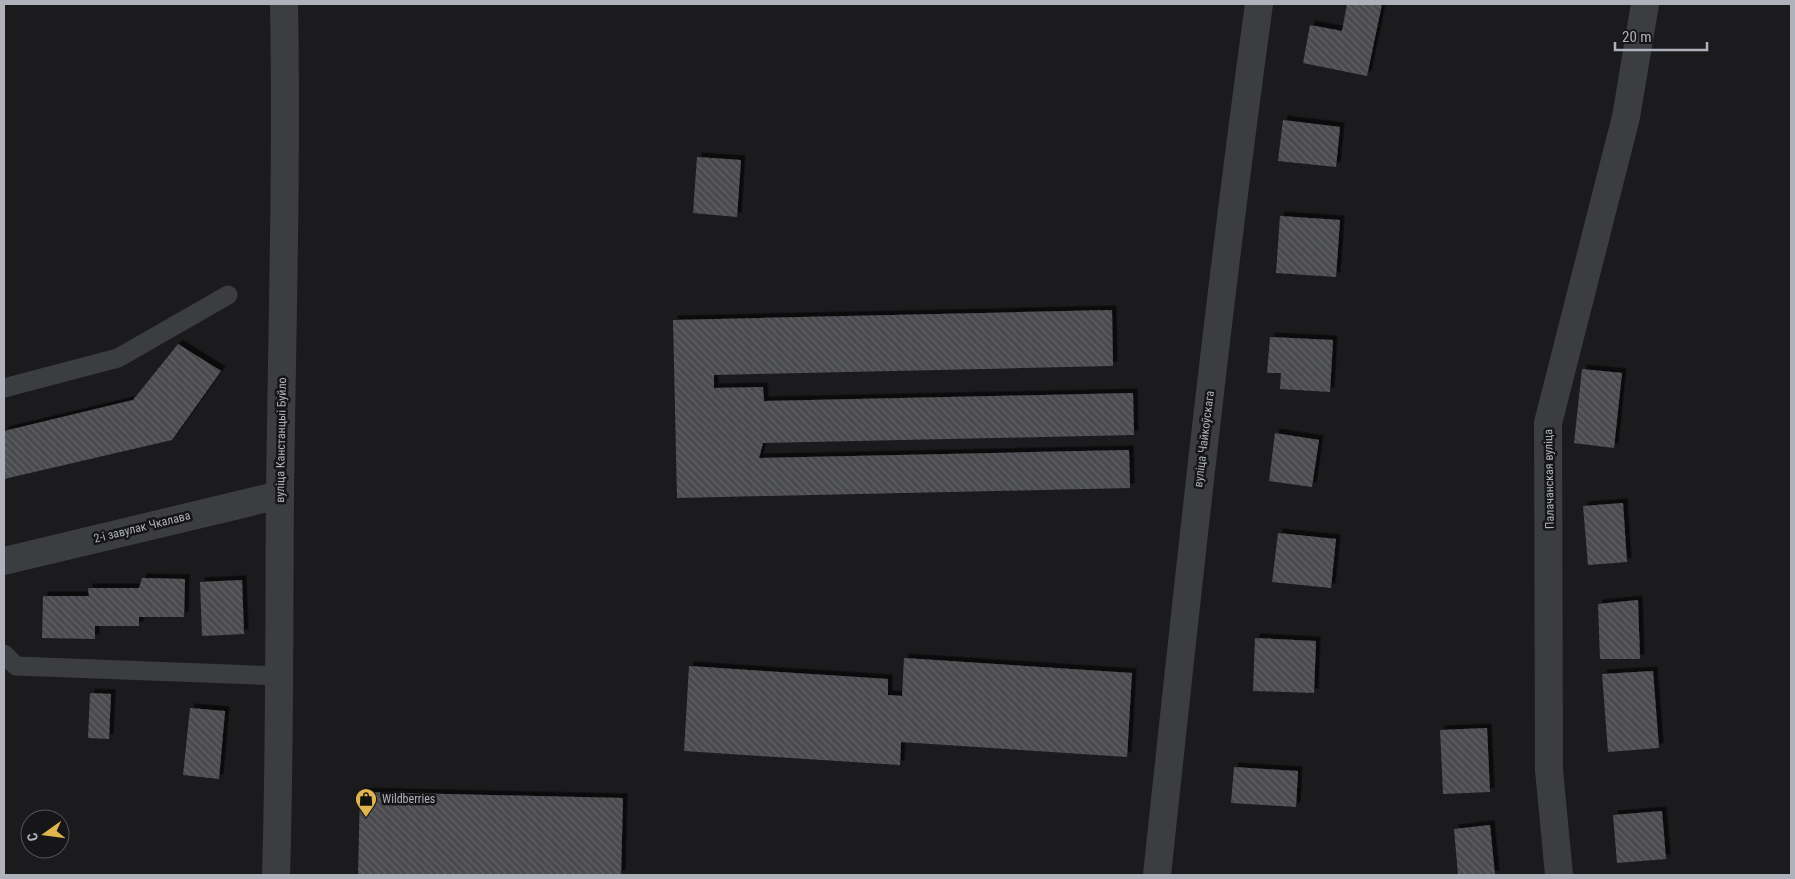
<svg xmlns="http://www.w3.org/2000/svg" width="1795" height="879" viewBox="0 0 1795 879" font-family="'Roboto Condensed',sans-serif">
<defs>
<pattern id="building-back-hatch" width="6" height="6" patternUnits="userSpaceOnUse" patternTransform="scale(1.25)"><rect width="6" height="6" fill="#4a4b4f"/><path d="M-1 5l2 2M0 0l6 6M5-1l2 2" fill="none" stroke="#626366"/></pattern>
<filter id="shadow"><feDropShadow dx="4.5" dy="-4.5" stdDeviation="0" flood-color="#0009"/></filter>
</defs>
<rect width="100%" height="100%" fill="#1b1b1d"/>
<!-- building -->
<path fill="url(#building-back-hatch)" filter="url(#shadow)" d="M 1347,4 L 1382,4 L 1367,76 L 1303,63 L 1310,25 L 1342,31 Z
M 1283,120 L 1340,127 L 1336,167 L 1278,161 Z
M 697,157 L 741,160 L 737,217 L 693,213 Z
M 1280,216 L 1340,220 L 1336,277 L 1276,273 Z
M 1112,310 L 1113,366 L 714,375 L 714,388 L 763,387 L 764,401 L 1133,393 L 1134,435 L 763,443 L 759,458 L 1129,450 L 1130,488 L 677,498 L 673,320 Z
M 1270,337 L 1333,340 L 1330,392 L 1280,389 L 1281,373 L 1267,373 Z
M 178,344 L 221,371 L 172,440 L 4,479 L 4,431 L 133,400 Z
M 1582,369 L 1622,373 L 1614,448 L 1574,443 Z
M 1275,433 L 1319,440 L 1312,487 L 1269,481 Z
M 1623,503 L 1627,562 L 1588,565 L 1583,506 Z
M 1278,533 L 1336,539 L 1331,588 L 1272,582 Z
M 142,578 L 185,579 L 184,617 L 139,617 L 139,626 L 95,626 L 95,639 L 42,638 L 43,596 L 89,596 L 88,588 L 139,588 Z
M 242,580 L 244,634 L 202,636 L 200,582 Z
M 1638,600 L 1640,659 L 1600,659 L 1598,604 Z
M 1255,638 L 1316,641 L 1314,693 L 1253,691 Z
M 904,658 L 1132,673 L 1127,757 L 901,742 L 900,765 L 684,751 L 689,666 L 888,679 L 888,695 L 902,696 Z
M 1653,671 L 1659,748 L 1608,752 L 1602,674 Z
M 90,693 L 111,694 L 109,739 L 88,738 Z
M 190,708 L 225,711 L 219,779 L 183,775 Z
M 1487,728 L 1490,792 L 1443,794 L 1440,730 Z
M 1234,767 L 1298,771 L 1296,807 L 1231,803 Z
M 360,792 L 623,798 L 621,875 L 358,875 Z
M 1662,811 L 1666,859 L 1617,863 L 1613,815 Z
M 1490,825 L 1495,875 L 1458,875 L 1454,829 Z"/>
<g fill="none" stroke-linecap="round" stroke-linejoin="round">
<!-- service -->
<path stroke="#3c3d41" stroke-width="19" d="M 4,388 L 118,358 L 228,295
M 4,654 L 16,666 L 280,676"/>
<!-- minor -->
<path stroke="#3c3d41" stroke-width="28" d="M 4,561 L 280,495
M 276,875 C 280,748 279,621 280,494 C 282,331 287,167 284,4
M 1157,875 C 1188,584 1219,294 1259,4
M 1559,875 L 1549,770 L 1548,423 L 1626,117 L 1645,4"/>
</g>
<!-- icons -->
<defs>
<g id="shop-pin" transform="scale(1.125)"><path d="M0 17L-7.5 6A9.5 9.5 0 1 1 7.5 6Z" fill="#e0b44f" stroke="#161618"/><path d="M-5-2.5h2.3a2.7 3.5 0 0 1 5.4 0H5L5.5 6h-11ZM-1.5-2.5h3a1.5 2.3 0 0 0-3 0Z" fill="#111"/></g>
</defs>
<g fill-rule="evenodd">
<use href="#shop-pin" x="366" y="799"/>
</g>
<g text-anchor="middle" stroke-width="5" stroke-linejoin="round" paint-order="stroke">
<!-- street labels -->
<g font-size="12" fill="#afb2bb" stroke="#161618">
<text transform="translate(1204 439) rotate(-83)" y="4">вуліца Чайкоўскага</text>
<text transform="translate(281 440) rotate(-89)" y="4">вуліца Канстанцыі Буйло</text>
<text transform="translate(1549 479) rotate(-91)" y="4">Палачанская вуліца</text>
<text transform="translate(142 527) rotate(-14)" y="4">2-і завулак Чкалава</text>
</g>
<!-- poi labels -->
<g font-size="12" fill="#afb2bb" stroke="#161618" text-anchor="start">
<text x="382" y="803">Wildberries</text>
</g>
</g>
<!-- border -->
<rect width="1795" height="879" fill="none" stroke="#afb2bb" stroke-width="10"/>
<!-- north arrow -->
<g transform="translate(45 834) rotate(256)"><circle r="24" fill="#161618" stroke="#535459"/>
<path d="M0-4L9 19L0 12L-9 19Z" fill="#e0b44f"/>
<text y="-8" font-size="14" font-weight="bold" text-anchor="middle" fill="#afb2bb">С</text>
</g>
<!-- scale -->
<path d="M1615 42v8h92v-8" fill="none" stroke="#afb2bb" stroke-width="2.5"/>
<text x="1622" y="42" font-size="15" fill="#afb2bb" stroke="#161618" stroke-width="4" paint-order="stroke">20 m</text>
</svg>
